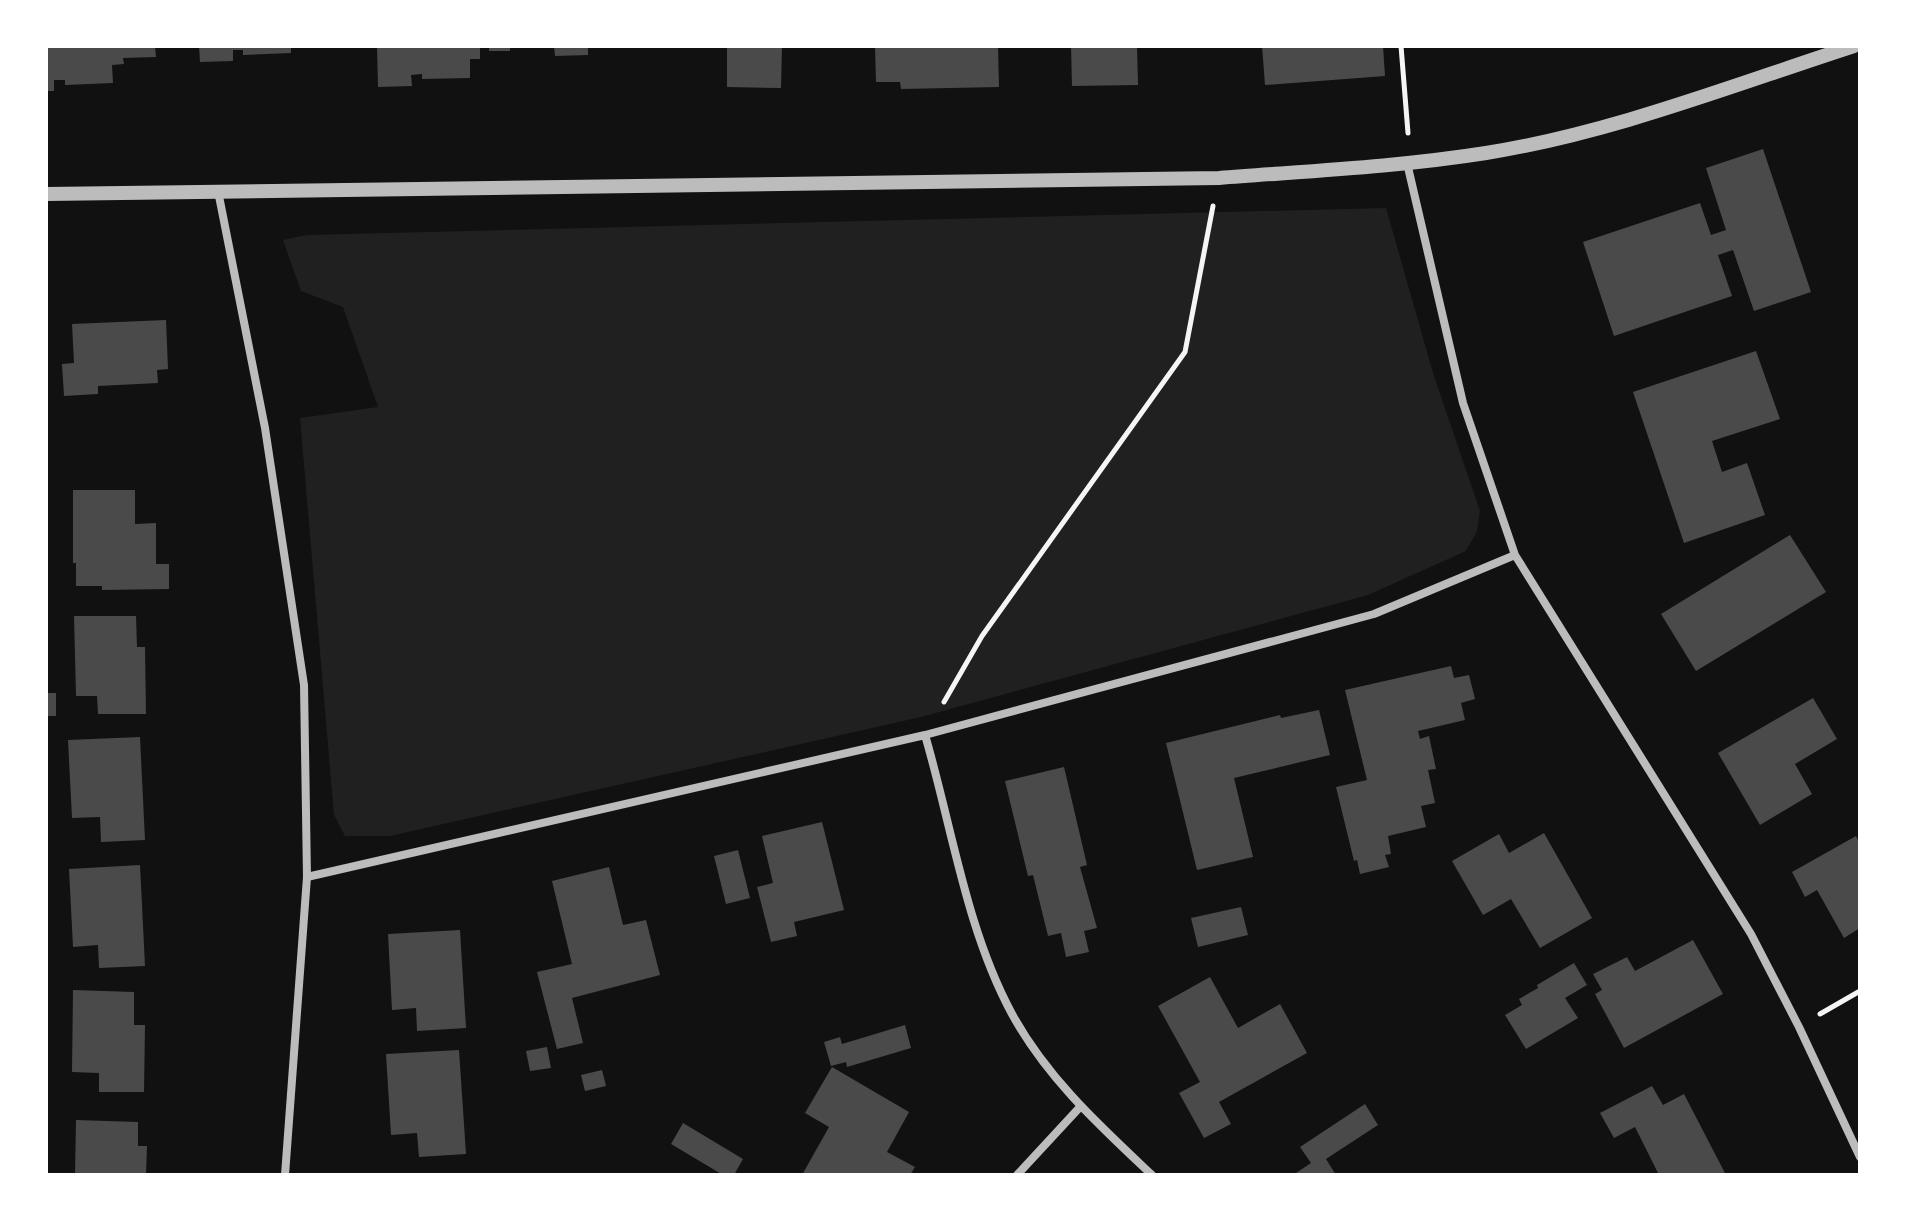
<svg xmlns="http://www.w3.org/2000/svg" width="1906" height="1221" viewBox="0 0 1906 1221" font-family="'PT Sans',sans-serif">
<rect width="100%" height="100%" fill="#111"/>
<!-- green -->
<path fill="#202020" d="M 1386,208 L 1433,373 L 1480,511 L 1477,531 L 1466,551 L 1368,595 L 921,717 L 390,836 L 345,836 L 334,815 L 300,418 L 378,407 L 343,307 L 301,291 L 283,240 L 307,235 Z"/>
<!-- building -->
<path fill="#4a4a4a" d="M 46,46 L 155,46 L 156,57 L 123,58 L 124,64 L 112,65 L 113,83 L 65,85 L 65,80 L 54,80 L 54,91 L 46,91 Z
M 199,46 L 291,46 L 291,53 L 243,55 L 243,50 L 233,50 L 233,61 L 200,62 Z
M 377,46 L 480,46 L 480,59 L 470,59 L 470,78 L 422,79 L 422,74 L 411,75 L 412,86 L 378,87 Z
M 489,46 L 510,46 L 510,51 L 489,51 Z
M 554,46 L 588,46 L 588,55 L 555,56 Z
M 727,46 L 782,46 L 781,88 L 727,87 Z
M 875,46 L 998,46 L 999,87 L 901,89 L 900,82 L 876,82 Z
M 1071,46 L 1137,46 L 1138,85 L 1072,86 Z
M 1262,46 L 1383,46 L 1385,76 L 1265,85 Z
M 1763,149 L 1811,292 L 1754,311 L 1733,250 L 1718,255 L 1732,296 L 1614,336 L 1583,242 L 1700,203 L 1711,235 L 1726,230 L 1706,168 Z
M 166,320 L 168,369 L 157,370 L 158,383 L 98,386 L 98,394 L 64,396 L 62,364 L 74,363 L 72,324 Z
M 1756,351 L 1780,419 L 1712,441 L 1722,472 L 1747,463 L 1765,515 L 1684,543 L 1633,392 Z
M 73,490 L 135,490 L 135,524 L 156,523 L 156,564 L 169,564 L 169,589 L 102,590 L 102,586 L 76,586 L 76,563 L 73,563 Z
M 1790,535 L 1826,592 L 1696,671 L 1661,614 Z
M 74,616 L 136,616 L 137,647 L 145,647 L 146,714 L 98,714 L 97,696 L 76,696 Z
M 1451,666 L 1454,678 L 1469,675 L 1475,699 L 1461,703 L 1465,720 L 1418,731 L 1420,739 L 1429,736 L 1436,769 L 1428,770 L 1435,803 L 1421,806 L 1426,827 L 1388,836 L 1391,854 L 1385,855 L 1389,867 L 1360,874 L 1357,860 L 1354,861 L 1336,787 L 1367,780 L 1345,690 Z
M 46,693 L 56,693 L 56,716 L 46,716 Z
M 1813,698 L 1837,739 L 1795,764 L 1812,794 L 1760,825 L 1718,753 Z
M 1319,710 L 1330,755 L 1234,778 L 1253,857 L 1197,870 L 1166,743 L 1280,715 L 1281,718 Z
M 140,737 L 145,840 L 101,842 L 100,817 L 72,818 L 68,740 Z
M 1064,767 L 1087,865 L 1080,867 L 1097,928 L 1084,931 L 1089,952 L 1066,957 L 1061,933 L 1048,936 L 1033,875 L 1028,876 L 1005,781 Z
M 822,822 L 844,910 L 794,922 L 797,936 L 771,942 L 757,887 L 773,883 L 762,836 Z
M 1544,833 L 1592,918 L 1540,948 L 1511,899 L 1483,915 L 1452,861 L 1499,834 L 1509,853 Z
M 1856,836 L 1860,844 L 1860,928 L 1844,938 L 1817,890 L 1805,897 L 1792,872 Z
M 738,850 L 750,898 L 726,904 L 714,856 Z
M 140,865 L 145,966 L 99,968 L 98,945 L 73,947 L 69,869 Z
M 609,867 L 623,925 L 646,920 L 660,975 L 572,998 L 583,1043 L 557,1049 L 537,972 L 572,964 L 552,881 Z
M 1241,907 L 1248,935 L 1198,947 L 1191,918 Z
M 460,930 L 466,1028 L 417,1031 L 416,1008 L 392,1010 L 388,934 Z
M 1693,940 L 1723,994 L 1624,1048 L 1595,994 L 1602,990 L 1593,974 L 1627,957 L 1635,971 Z
M 1574,963 L 1587,985 L 1565,998 L 1578,1018 L 1526,1049 L 1505,1015 L 1522,1005 L 1519,999 L 1538,988 L 1537,985 Z
M 1210,977 L 1238,1028 L 1280,1004 L 1307,1053 L 1219,1102 L 1231,1124 L 1204,1138 L 1179,1093 L 1200,1082 L 1158,1006 Z
M 73,990 L 134,992 L 134,1025 L 145,1025 L 144,1092 L 99,1092 L 99,1073 L 72,1072 Z
M 905,1025 L 911,1048 L 847,1067 L 846,1062 L 831,1066 L 824,1042 L 840,1037 L 842,1044 Z
M 547,1047 L 551,1068 L 530,1071 L 526,1051 Z
M 459,1050 L 466,1154 L 419,1157 L 417,1133 L 391,1135 L 386,1054 Z
M 832,1067 L 909,1112 L 887,1152 L 915,1167 L 910,1175 L 802,1175 L 829,1127 L 805,1113 Z
M 602,1070 L 606,1086 L 585,1091 L 581,1075 Z
M 1652,1086 L 1663,1105 L 1684,1094 L 1726,1175 L 1659,1175 L 1635,1127 L 1614,1138 L 1600,1113 Z
M 1365,1104 L 1378,1125 L 1326,1159 L 1336,1175 L 1293,1175 L 1311,1163 L 1300,1147 Z
M 76,1120 L 138,1122 L 138,1146 L 147,1146 L 146,1175 L 75,1175 Z
M 683,1123 L 743,1159 L 734,1175 L 723,1175 L 671,1144 Z"/>
<g fill="none" stroke-linecap="round" stroke-linejoin="round">
<!-- path -->
<path stroke="#f5f5f5" stroke-width="5" d="M 1401,46 L 1408,133
M 944,702 L 982,636 L 1185,352 L 1213,206
M 1820,1014 L 1860,991"/>
<!-- minor -->
<path stroke="#bcbcbc" stroke-width="8" d="M 1407,163 L 1463,403 L 1515,555 L 1751,934 L 1799,1027 L 1860,1157
M 218,191 L 265,428 L 304,685 L 307,877 L 285,1175
M 307,877 L 925,735
M 1017,1175 L 1080,1107
M 1152,1175 C 1100,1126 1047,1078 1012,1014 C 966,929 952,827 925,735 L 1374,614 L 1515,555"/>
<!-- tertiary -->
<path stroke="#bcbcbc" stroke-width="14" d="M 46,194 L 1219,178 C 1308,171 1397,167 1486,153 C 1612,133 1733,85 1854,46"/>
</g>
<!-- border -->
<rect width="1906" height="1221" fill="none" stroke="#ffffff" stroke-width="96"/>
</svg>
